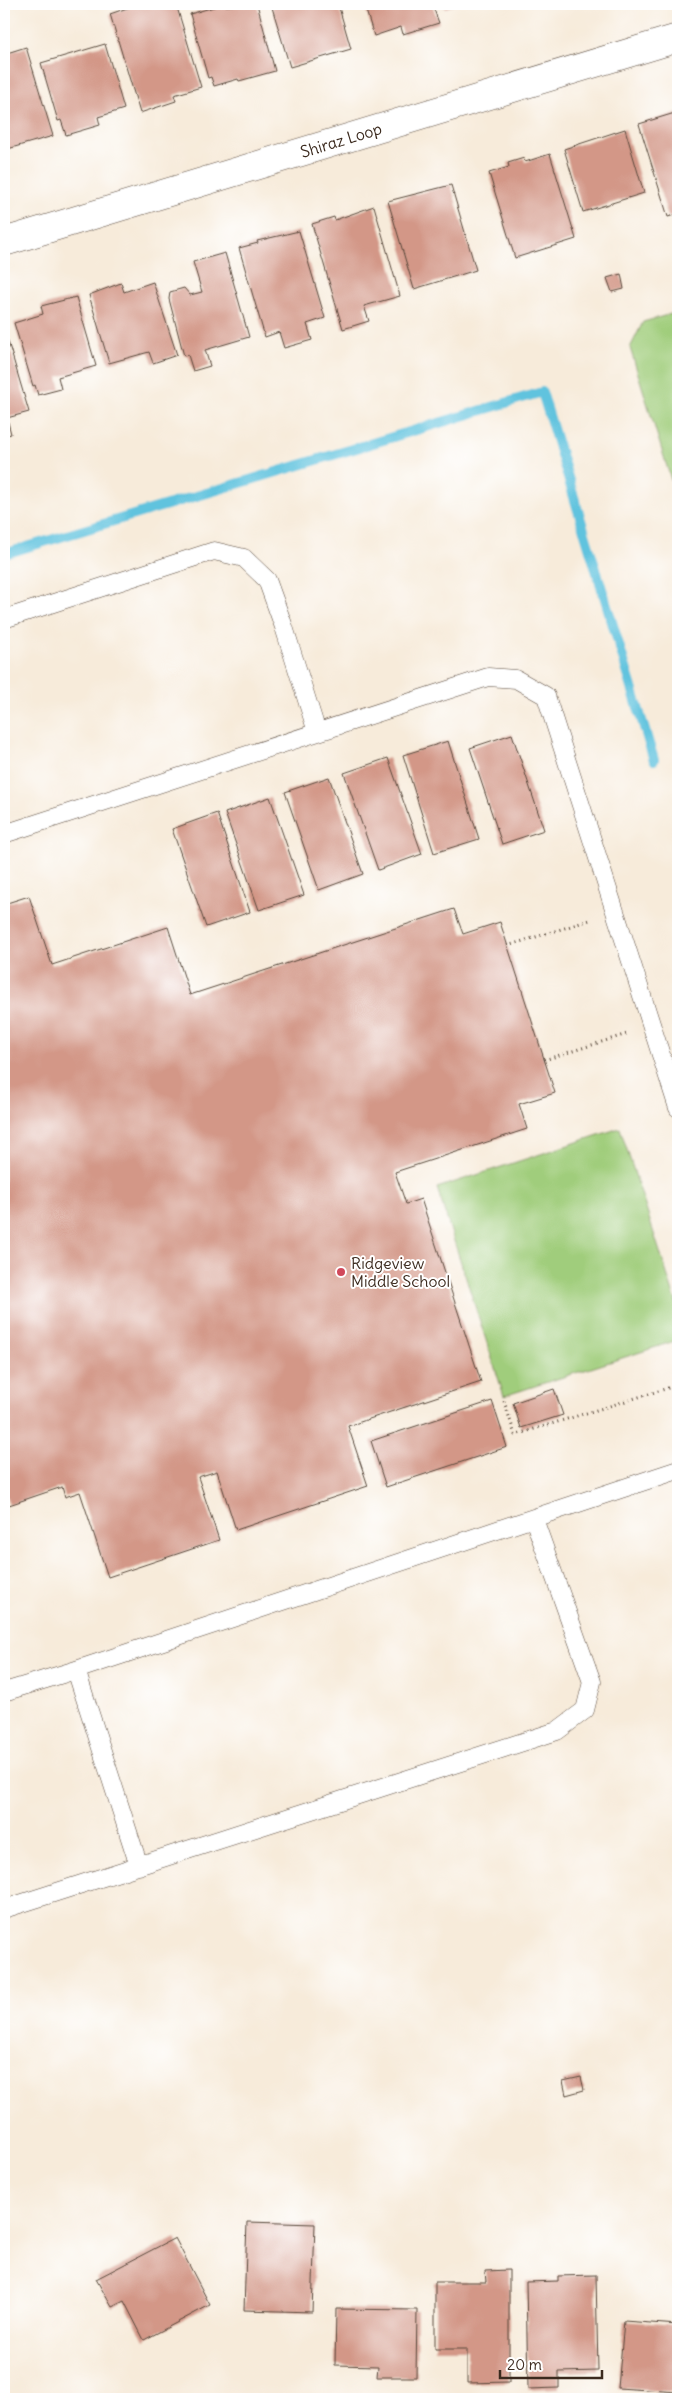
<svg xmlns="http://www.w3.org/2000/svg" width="682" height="2403" viewBox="0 0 682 2403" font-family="Delius,sans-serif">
<rect width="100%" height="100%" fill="#fff"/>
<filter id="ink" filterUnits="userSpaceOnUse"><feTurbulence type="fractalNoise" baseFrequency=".02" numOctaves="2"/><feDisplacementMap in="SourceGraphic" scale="10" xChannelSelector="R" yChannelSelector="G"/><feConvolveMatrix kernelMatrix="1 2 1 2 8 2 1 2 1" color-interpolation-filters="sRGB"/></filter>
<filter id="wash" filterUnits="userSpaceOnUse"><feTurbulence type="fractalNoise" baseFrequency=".0096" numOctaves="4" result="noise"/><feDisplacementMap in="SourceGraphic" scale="20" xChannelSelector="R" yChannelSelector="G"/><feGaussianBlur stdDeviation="1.12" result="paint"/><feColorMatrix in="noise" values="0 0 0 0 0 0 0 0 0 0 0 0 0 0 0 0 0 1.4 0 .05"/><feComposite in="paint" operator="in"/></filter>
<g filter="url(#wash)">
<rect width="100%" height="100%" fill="#f7ebda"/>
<!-- green -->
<path fill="#a0cd7b" stroke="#6e7c4c" d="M 678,312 L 678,502 L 630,348 L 643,322 Z
M 620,1128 L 678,1308 L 678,1340 L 504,1396 L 437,1188 Z"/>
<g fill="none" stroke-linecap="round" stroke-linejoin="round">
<!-- stream -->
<path stroke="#60c3de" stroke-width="10" d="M 4,554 L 542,392 L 654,760"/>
</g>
<g id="blocks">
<!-- building -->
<path fill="#d39787" d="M 132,4 L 176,4 L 201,87 L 174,95 L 176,101 L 140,113 L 110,14 L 133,6 Z
M 224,4 L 226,6 L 257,4 L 275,71 L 239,81 L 238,79 L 214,86 L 211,77 L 208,78 L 190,14 Z
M 271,4 L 338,4 L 351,49 L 290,67 Z
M 364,4 L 432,4 L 439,23 L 403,34 L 401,27 L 374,36 Z
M 443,4 L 458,4 L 445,8 Z
M 105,44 L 124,109 L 98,117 L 100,125 L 66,135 L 61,120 L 58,121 L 41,63 Z
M 26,47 L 53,136 L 4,150 L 4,54 Z
M 678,112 L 678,214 L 668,217 L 639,124 Z
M 625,129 L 644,193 L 583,212 L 564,149 Z
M 550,154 L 576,239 L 515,258 L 489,173 L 509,167 L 508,163 L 524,158 L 525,162 Z
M 451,185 L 476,270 L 414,289 L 388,201 Z
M 374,206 L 400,296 L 364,306 L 369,321 L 343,329 L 312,224 L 334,217 L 335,220 Z
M 299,231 L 325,318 L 307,324 L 312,340 L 284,348 L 279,332 L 265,337 L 239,248 L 258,243 L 257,241 Z
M 225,253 L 249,337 L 205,350 L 210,366 L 193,371 L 188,355 L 184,356 L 169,299 L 170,292 L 184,288 L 190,295 L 202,292 L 193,262 Z
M 621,274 L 624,289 L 612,292 L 607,278 Z
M 153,282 L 177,355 L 153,363 L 149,352 L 109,363 L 89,295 L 121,283 L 124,292 Z
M 76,297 L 96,366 L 58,377 L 61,389 L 38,395 L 35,385 L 33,386 L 14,323 L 43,314 L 41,306 Z
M 4,328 L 29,412 L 7,418 L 11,434 L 4,436 Z
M 512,734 L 544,830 L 502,844 L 470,748 Z
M 448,741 L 479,839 L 434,853 L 403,755 Z
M 388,758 L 422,854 L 378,870 L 344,773 Z
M 329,777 L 363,874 L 319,890 L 285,792 Z
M 270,797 L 304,895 L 259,910 L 225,813 Z
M 217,813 L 250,912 L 206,927 L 172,829 Z
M 29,896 L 52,965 L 168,927 L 190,995 L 454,909 L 463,934 L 500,922 L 555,1093 L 519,1104 L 527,1129 L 395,1172 L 406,1204 L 421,1199 L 481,1382 L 348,1426 L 368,1486 L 236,1530 L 217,1471 L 198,1477 L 219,1540 L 108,1577 L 80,1492 L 65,1497 L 62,1487 L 9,1505 L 4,1490 L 4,904 Z
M 554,1389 L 563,1415 L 521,1428 L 513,1403 Z
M 492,1401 L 507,1447 L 386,1487 L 371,1441 Z
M 581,2077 L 584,2090 L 566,2095 L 563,2081 Z
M 247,2222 L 315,2224 L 312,2312 L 244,2310 Z
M 175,2238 L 210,2305 L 144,2340 L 124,2301 L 112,2307 L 96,2279 Z
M 509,2270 L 509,2382 L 467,2383 L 467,2349 L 435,2349 L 435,2282 L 486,2282 L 485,2271 Z
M 596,2275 L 598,2371 L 559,2372 L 559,2388 L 528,2389 L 526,2282 L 558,2281 L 558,2276 Z
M 336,2309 L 417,2310 L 416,2377 L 377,2377 L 378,2366 L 335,2365 Z
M 624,2321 L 678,2325 L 678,2392 L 618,2388 Z"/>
</g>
</g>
<g filter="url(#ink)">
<use href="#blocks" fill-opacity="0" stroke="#57473a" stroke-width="1"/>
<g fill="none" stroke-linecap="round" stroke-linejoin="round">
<!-- lane casing -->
<g stroke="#57473a" stroke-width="19">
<path id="lane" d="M 4,619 L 214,551 L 244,558 L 267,580 L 284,627 L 317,732
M 4,834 L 488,677 L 516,679 L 546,696 L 678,1108
M 76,1670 L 139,1866
M 4,1692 L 76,1670 L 678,1470
M 4,1909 L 557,1731 L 585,1710 L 592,1682 L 534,1519"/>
</g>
<!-- street casing -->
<g stroke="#57473a" stroke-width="29">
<path id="street" d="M 4,242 L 678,38"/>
</g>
<!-- path -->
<path stroke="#57473a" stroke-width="3" stroke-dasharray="1 4" stroke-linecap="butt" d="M 507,946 L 590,920
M 544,1060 L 627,1034
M 504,1401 L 515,1435 L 678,1385"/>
<!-- lane -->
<use href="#lane" stroke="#fff" stroke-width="18"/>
<!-- street -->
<use href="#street" stroke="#fff" stroke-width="28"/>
</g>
</g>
<!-- markers -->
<circle fill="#d1495b" stroke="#fff" stroke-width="2" cx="341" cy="1272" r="5"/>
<g text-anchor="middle" stroke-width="4" stroke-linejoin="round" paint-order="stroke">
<!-- street labels -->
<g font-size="16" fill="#3b2a1e" stroke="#fff">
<text transform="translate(341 140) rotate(-17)" y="6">Shiraz Loop</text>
</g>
<!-- poi labels -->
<g font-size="16" fill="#3b2a1e" stroke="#fff" text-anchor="start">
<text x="351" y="1269">Ridgeview<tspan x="351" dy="18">Middle School</tspan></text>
</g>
</g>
<!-- margin -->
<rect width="682" height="2403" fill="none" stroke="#fff" stroke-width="20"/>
<!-- scale -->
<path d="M500 2370v8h102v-8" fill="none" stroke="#3b2a1e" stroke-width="2.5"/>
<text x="507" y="2370" font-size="15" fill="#3b2a1e" stroke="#ffffff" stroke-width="4" paint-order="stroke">20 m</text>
</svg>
